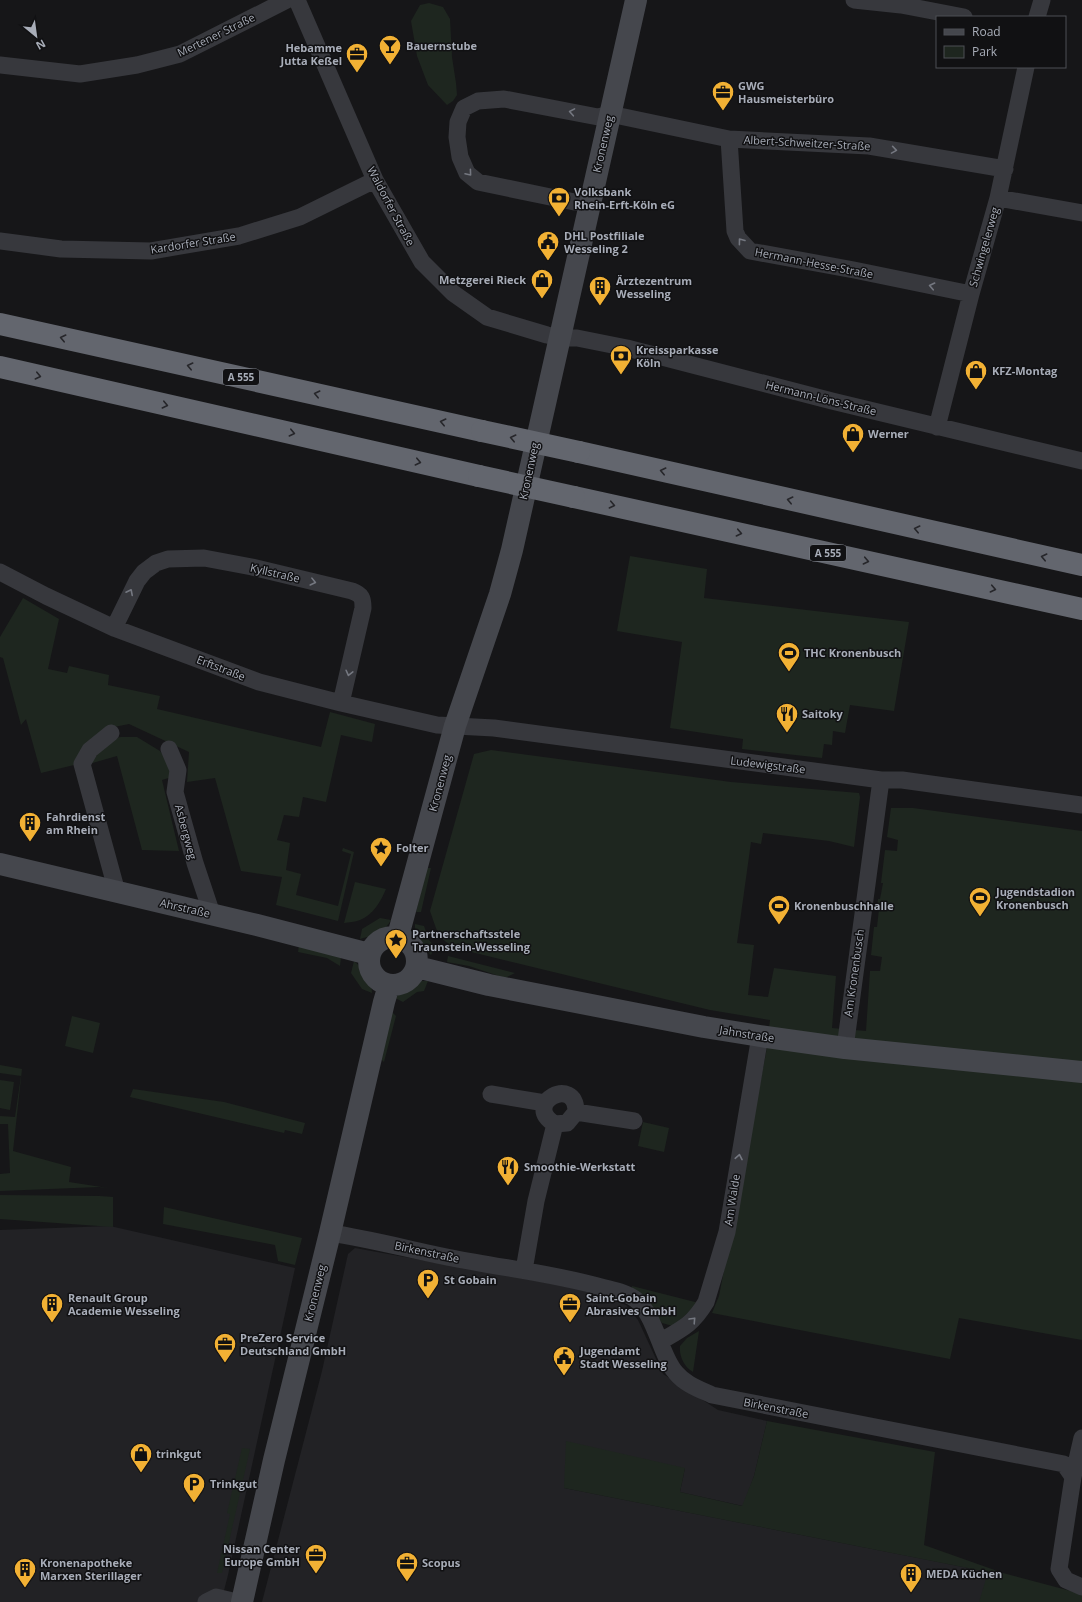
<svg xmlns="http://www.w3.org/2000/svg" width="1082" height="1602" viewBox="0 0 1082 1602" font-family="'Open Sans',sans-serif">
<rect width="100%" height="100%" fill="#161618"/>
<!-- built -->
<path fill="#222225" d="M 110,1226 L 295,1268 L 228,1575 L 221,1602 L 0,1602 L 0,1230 Z
M 355,1248 L 570,1287 L 611,1299 L 626,1305 L 638,1320 L 663,1374 L 718,1410 L 767,1421 L 754,1476 L 743,1506 L 680,1492 L 685,1468 L 564,1488 L 989,1572 L 1031,1602 L 262,1602 L 322,1371 L 348,1254 Z"/>
<!-- green -->
<path fill="#1e261f" d="M 429,3 L 443,7 L 450,19 L 452,57 L 456,83 L 457,95 L 453,101 L 447,105 L 428,85 L 417,56 L 411,21 L 420,5 Z
M 630,556 L 707,569 L 704,598 L 909,622 L 894,711 L 850,705 L 845,733 L 833,731 L 832,745 L 824,744 L 822,758 L 742,749 L 743,739 L 670,728 L 682,642 L 617,631 Z
M 23,598 L 59,619 L 48,669 L 67,673 L 69,666 L 109,675 L 108,685 L 160,696 L 157,709 L 321,747 L 330,712 L 375,724 L 372,742 L 341,735 L 326,802 L 303,797 L 299,817 L 284,815 L 277,840 L 290,843 L 286,870 L 301,874 L 296,895 L 338,906 L 351,854 L 342,851 L 343,848 L 354,852 L 338,921 L 276,905 L 282,877 L 241,871 L 215,778 L 187,782 L 189,752 L 129,724 L 109,728 L 74,765 L 41,773 L 26,719 L 21,725 L 3,658 L 0,657 L 0,637 Z
M 121,737 L 137,737 L 160,751 L 169,763 L 172,777 L 162,780 L 179,851 L 142,850 L 117,756 L 89,764 L 110,739 Z
M 491,750 L 731,782 L 859,793 L 860,797 L 854,847 L 829,841 L 763,833 L 761,844 L 751,842 L 737,943 L 754,945 L 748,995 L 768,997 L 774,968 L 836,976 L 832,1028 L 866,1031 L 870,971 L 880,971 L 882,957 L 871,955 L 874,927 L 877,927 L 879,909 L 877,909 L 878,899 L 880,899 L 883,883 L 881,883 L 885,850 L 897,851 L 898,840 L 887,837 L 891,808 L 913,808 L 1082,831 L 1082,1340 L 959,1318 L 950,1359 L 712,1313 L 719,1296 L 766,1053 L 770,1020 L 710,1010 L 463,950 C 437,940 439,936 430,911 L 474,754 Z
M 427,868 L 431,868 L 421,912 L 416,912 Z
M 355,882 L 386,889 C 381,901 373,915 360,920 C 355,922 349,922 344,923 Z
M 380,918 L 391,920 C 383,934 375,935 360,939 L 362,929 Z
M 415,924 L 424,926 L 429,940 L 435,947 L 431,955 C 422,946 414,937 415,924 Z
M 299,945 L 341,957 L 340,966 L 327,958 L 298,952 Z
M 448,956 L 515,973 L 505,978 L 469,966 L 447,962 Z
M 354,961 C 365,970 372,979 372,993 L 362,989 L 351,973 Z
M 419,981 L 428,981 L 424,991 L 417,992 L 403,1002 L 395,998 L 405,988 Z
M 391,1011 L 396,1016 L 384,1062 L 381,1059 Z
M 72,1016 L 100,1023 L 93,1053 L 65,1046 Z
M 0,1065 L 22,1069 L 13,1151 L 71,1167 L 69,1182 L 108,1188 L 99,1187 L 0,1191 L 0,1174 L 10,1173 L 8,1124 L 0,1124 L 0,1116 L 15,1117 L 21,1076 L 0,1073 Z
M 0,1080 L 14,1082 L 10,1110 L 0,1108 Z
M 133,1089 L 224,1102 L 305,1123 L 302,1134 L 285,1130 L 284,1133 L 130,1097 Z
M 643,1122 L 669,1128 L 664,1152 L 638,1146 Z
M 0,1195 L 100,1196 L 113,1197 L 113,1227 L 0,1219 Z
M 164,1207 L 302,1238 L 295,1265 L 278,1261 L 275,1245 L 163,1224 Z
M 632,1286 L 699,1303 L 673,1326 L 662,1323 L 653,1312 L 631,1292 Z
M 699,1331 L 693,1372 C 684,1367 679,1356 680,1346 L 687,1338 Z
M 767,1421 L 935,1452 L 924,1545 L 1003,1573 L 1082,1594 L 1082,1602 L 979,1602 L 988,1572 L 564,1488 L 566,1441 L 685,1468 L 680,1492 L 742,1506 L 754,1476 Z
M 242,1448 L 250,1449 L 222,1573 L 217,1573 L 230,1514 L 227,1513 Z"/>
<g fill="none" stroke-linecap="round" stroke-linejoin="round">
<!-- street -->
<path stroke="#37383d" stroke-width="17" d="M 297,0 L 375,180 L 422,262 L 453,293 L 487,317 L 547,335 L 560,338 L 577,338 L 627,348 L 832,401 L 1082,461
M 854,0 L 901,5 L 964,17
M 1037,17 L 1042,0
M 0,65 L 80,74 L 137,65 L 180,54 L 287,0
M 729,139 L 735,231 L 738,238 L 750,251 L 854,270 L 971,294
M 998,198 L 1082,213
M 589,205 L 478,182 L 467,173 L 460,157 L 457,137 L 458,122 L 464,108 L 478,101 L 504,99 L 598,117 L 610,114 L 729,139 L 869,146 L 1005,169
M 0,241 L 61,249 L 151,251 L 239,236 L 300,217 L 375,180
M 937,427 L 971,294 L 998,198 L 1026,67
M 0,572 L 46,596 L 114,628 L 259,682 L 341,703 L 437,725 L 494,728 L 881,780 L 902,780 L 1082,805
M 114,628 L 137,581 L 144,572 L 156,563 L 168,559 L 204,558 L 252,567 L 352,591 C 362,595 363,598 363,608 L 341,703
M 111,733 L 90,750 L 82,764 L 117,892
M 169,749 L 178,770 L 175,792 L 195,863 L 212,914
M 845,1048 L 881,780
M 491,1094 L 545,1103
M 576,1112 L 634,1121
M 330,1233 C 371,1239 411,1250 452,1258 C 502,1268 552,1273 601,1287 C 612,1290 626,1292 635,1299 C 656,1315 660,1355 676,1373 C 685,1384 699,1389 712,1395 L 1064,1464 L 1073,1477
M 524,1270 L 536,1201 L 555,1124 C 521,1104 576,1074 576,1112 L 567,1123 L 555,1124
M 661,1341 C 682,1329 693,1324 706,1302 L 727,1232 L 760,1036
M 1082,1438 L 1073,1477 L 1059,1569 L 1066,1580 L 1082,1587
M 206,1602 L 216,1597 L 237,1602"/>
<!-- secondary -->
<path stroke="#45474d" stroke-width="22" d="M 0,864 L 257,925 L 369,954
M 398,936 L 455,726 L 500,594 L 512,550 L 636,0
M369 961a24 24 0 1 1 48 0a24 24 0 1 1-48 0Z
M 417,967 L 489,985 L 704,1027 L 760,1036 L 845,1048 L 1082,1072
M 242,1602 L 274,1460 L 330,1233 L 384,1002 L 389,985"/>
<!-- highway -->
<path stroke="#63666e" stroke-width="22" d="M 0,324 L 482,431
M 0,367 L 479,476
M 579,452 L 1082,565
M 574,497 L 1082,609"/>
<!-- highway-bridge -->
<path stroke="#63666e" stroke-width="22" d="M 482,431 L 579,452
M 479,476 L 574,497"/>
</g>
<!-- one-way arrows -->
<defs><path id="oneway-chevron" d="M-2-3.5L2.5 0L-2 3.5" fill="none" stroke-width="1.6" stroke-linecap="round" stroke-linejoin="round"/></defs>
<g stroke="#757881">
<use href="#oneway-chevron" transform="translate(572 112) rotate(-170)"/>
<use href="#oneway-chevron" transform="translate(894 150) rotate(9)"/>
<use href="#oneway-chevron" transform="translate(469 173) rotate(50)"/>
<use href="#oneway-chevron" transform="translate(741 241) rotate(-127)"/>
<use href="#oneway-chevron" transform="translate(932 286) rotate(-168)"/>
<use href="#oneway-chevron" transform="translate(313 582) rotate(14)"/>
<use href="#oneway-chevron" transform="translate(130 592) rotate(-63)"/>
<use href="#oneway-chevron" transform="translate(349 673) rotate(104)"/>
<use href="#oneway-chevron" transform="translate(739 1157) rotate(-79)"/>
<use href="#oneway-chevron" transform="translate(693 1320) rotate(-47)"/>
</g>
<g stroke="#26262a">
<use href="#oneway-chevron" transform="translate(63 338) rotate(-167)"/>
<use href="#oneway-chevron" transform="translate(190 366) rotate(-167)"/>
<use href="#oneway-chevron" transform="translate(38 376) rotate(13)"/>
<use href="#oneway-chevron" transform="translate(317 394) rotate(-167)"/>
<use href="#oneway-chevron" transform="translate(165 405) rotate(13)"/>
<use href="#oneway-chevron" transform="translate(443 422) rotate(-167)"/>
<use href="#oneway-chevron" transform="translate(292 433) rotate(13)"/>
<use href="#oneway-chevron" transform="translate(513 438) rotate(-167)"/>
<use href="#oneway-chevron" transform="translate(418 462) rotate(13)"/>
<use href="#oneway-chevron" transform="translate(663 471) rotate(-167)"/>
<use href="#oneway-chevron" transform="translate(790 500) rotate(-167)"/>
<use href="#oneway-chevron" transform="translate(612 505) rotate(12)"/>
<use href="#oneway-chevron" transform="translate(917 529) rotate(-167)"/>
<use href="#oneway-chevron" transform="translate(739 533) rotate(12)"/>
<use href="#oneway-chevron" transform="translate(1044 557) rotate(-167)"/>
<use href="#oneway-chevron" transform="translate(866 561) rotate(12)"/>
<use href="#oneway-chevron" transform="translate(993 589) rotate(12)"/>
</g>
<!-- icons -->
<defs>
<g id="bar-pin" transform="scale(1.15)"><path d="M0 17L-7.5 6A9.5 9.5 0 1 1 7.5 6Z" fill="#f2b134" stroke="#111113"/><path d="M-6-5H6L.8 .8V4.5H3.5V6h-7V4.5H-.8V.8Z" fill="#111"/></g>
<g id="office-pin" transform="scale(1.15)"><path d="M0 17L-7.5 6A9.5 9.5 0 1 1 7.5 6Z" fill="#f2b134" stroke="#111113"/><path d="M-6-3h4V-5.5h4V-3h4V5H-6ZM-1-4.5V-3h2v-1.5ZM-6 0V1H6V0Z" fill="#111"/></g>
<g id="bank-pin" transform="scale(1.15)"><path d="M0 17L-7.5 6A9.5 9.5 0 1 1 7.5 6Z" fill="#f2b134" stroke="#111113"/><path d="M-6-4H6V4H-6ZM0-2.3a2.3 2.3 0 1 0 0 4.6a2.3 2.3 0 1 0 0-4.6Z" fill="#111"/></g>
<g id="civic-pin" transform="scale(1.15)"><path d="M0 17L-7.5 6A9.5 9.5 0 1 1 7.5 6Z" fill="#f2b134" stroke="#111113"/><path d="M-.6-6.5H3V-4.5H.6V-3L4-1V1h2V6H-6V1h2V-1L-.6-3ZM-1.2 2.5V6h2.4V2.5Z" fill="#111"/></g>
<g id="shop-pin" transform="scale(1.15)"><path d="M0 17L-7.5 6A9.5 9.5 0 1 1 7.5 6Z" fill="#f2b134" stroke="#111113"/><path d="M-5-2.5h2.3a2.7 3.5 0 0 1 5.4 0H5L5.5 6h-11ZM-1.5-2.5h3a1.5 2.3 0 0 0-3 0Z" fill="#111"/></g>
<g id="building-pin" transform="scale(1.15)"><path d="M0 17L-7.5 6A9.5 9.5 0 1 1 7.5 6Z" fill="#f2b134" stroke="#111113"/><path d="M-4-6H4V6H1V3H-1V6H-4ZM-2.5-4.3h1.7v1.8h-1.7ZM.8-4.3h1.7v1.8H.8ZM-2.5-1h1.7V.8h-1.7ZM.8-1h1.7V.8H.8Z" fill="#111"/></g>
<g id="stadium-pin" transform="scale(1.15)"><path d="M0 17L-7.5 6A9.5 9.5 0 1 1 7.5 6Z" fill="#f2b134" stroke="#111113"/><path d="M0-5a6.5 5 0 1 0 0 10a6.5 5 0 1 0 0-10ZM-3.5-1.8h7v3.6h-7Z" fill="#111"/></g>
<g id="restaurant-pin" transform="scale(1.15)"><path d="M0 17L-7.5 6A9.5 9.5 0 1 1 7.5 6Z" fill="#f2b134" stroke="#111113"/><path d="M-5-6h1v4h1v-4h1v4h1v-4h1v5L-1.5 .5V6h-2V.5L-5-1ZM5-6V6H3V1.5H1.5Q1.5-4 5-6Z" fill="#111"/></g>
<g id="sight-pin" transform="scale(1.15)"><path d="M0 17L-7.5 6A9.5 9.5 0 1 1 7.5 6Z" fill="#f2b134" stroke="#111113"/><path d="M0-6L1.8-2.2L6-1.7L2.9 1.2L3.7 5.4L0 3.3L-3.7 5.4L-2.9 1.2L-6-1.7L-1.8-2.2Z" fill="#111"/></g>
<g id="parking-pin" transform="scale(1.15)"><path d="M0 17L-7.5 6A9.5 9.5 0 1 1 7.5 6Z" fill="#f2b134" stroke="#111113"/><path d="M-3.5-5.5H1a3.5 3.5 0 0 1 0 7H-1V5.5H-3.5ZM-1-3.4V-.6H.8a1.4 1.4 0 0 0 0-2.8Z" fill="#111"/></g>
</defs>
<g fill-rule="evenodd">
<use href="#bar-pin" x="390" y="46"/>
<use href="#office-pin" x="357" y="54"/>
<use href="#office-pin" x="723" y="92"/>
<use href="#bank-pin" x="559" y="198"/>
<use href="#civic-pin" x="548" y="242"/>
<use href="#shop-pin" x="542" y="280"/>
<use href="#building-pin" x="600" y="287"/>
<use href="#bank-pin" x="621" y="356"/>
<use href="#shop-pin" x="976" y="371"/>
<use href="#shop-pin" x="853" y="434"/>
<use href="#stadium-pin" x="789" y="653"/>
<use href="#restaurant-pin" x="787" y="714"/>
<use href="#building-pin" x="30" y="823"/>
<use href="#sight-pin" x="381" y="848"/>
<use href="#stadium-pin" x="980" y="898"/>
<use href="#stadium-pin" x="779" y="906"/>
<use href="#sight-pin" x="396" y="940"/>
<use href="#restaurant-pin" x="508" y="1167"/>
<use href="#parking-pin" x="428" y="1280"/>
<use href="#building-pin" x="52" y="1304"/>
<use href="#office-pin" x="570" y="1304"/>
<use href="#office-pin" x="225" y="1344"/>
<use href="#civic-pin" x="564" y="1357"/>
<use href="#shop-pin" x="141" y="1454"/>
<use href="#parking-pin" x="194" y="1484"/>
<use href="#office-pin" x="316" y="1555"/>
<use href="#office-pin" x="407" y="1563"/>
<use href="#building-pin" x="25" y="1569"/>
<use href="#building-pin" x="911" y="1574"/>
</g>
<g text-anchor="middle" stroke-width="3" stroke-linejoin="round" paint-order="stroke">
<!-- shield labels -->
<g fill="#111113" stroke="#7b7e86" stroke-width="1">
<rect x="223" y="369" width="36" height="16" rx="3"/>
<rect x="810" y="545" width="36" height="16" rx="3"/>
</g>
<g font-size="10" font-weight="bold" fill="#a8adb8">
<text x="241" y="381">A 555</text>
<text x="828" y="557">A 555</text>
</g>
<!-- street labels -->
<g font-size="11" fill="#a8adb8" stroke="#111113">
<text transform="translate(216 35) rotate(-26)" y="4">Mertener Straße</text>
<text transform="translate(807 143) rotate(3)" y="4">Albert-Schweitzer-Straße</text>
<text transform="translate(603 144) rotate(-77)" y="4">Kronenweg</text>
<text transform="translate(391 206) rotate(62)" y="4">Waldorfer Straße</text>
<text transform="translate(193 243) rotate(-9)" y="4">Kardorfer Straße</text>
<text transform="translate(984 247) rotate(-74)" y="4">Schwingelerweg</text>
<text transform="translate(814 263) rotate(11)" y="4">Hermann-Hesse-Straße</text>
<text transform="translate(821 398) rotate(14)" y="4">Hermann-Löns-Straße</text>
<text transform="translate(529 471) rotate(-78)" y="4">Kronenweg</text>
<text transform="translate(275 573) rotate(13)" y="4">Kyllstraße</text>
<text transform="translate(221 668) rotate(21)" y="4">Erftstraße</text>
<text transform="translate(768 765) rotate(7)" y="4">Ludewigstraße</text>
<text transform="translate(440 783) rotate(-75)" y="4">Kronenweg</text>
<text transform="translate(186 832) rotate(75)" y="4">Asbergweg</text>
<text transform="translate(185 908) rotate(13)" y="4">Ahrstraße</text>
<text transform="translate(854 973) rotate(-82)" y="4">Am Kronenbusch</text>
<text transform="translate(747 1034) rotate(9)" y="4">Jahnstraße</text>
<text transform="translate(732 1200) rotate(-81)" y="4">Am Walde</text>
<text transform="translate(427 1252) rotate(12)" y="4">Birkenstraße</text>
<text transform="translate(315 1293) rotate(-76)" y="4">Kronenweg</text>
<text transform="translate(776 1408) rotate(11)" y="4">Birkenstraße</text>
</g>
<!-- poi labels -->
<g font-size="11" font-weight="bold" fill="#a8adb8" stroke="#111113" text-anchor="start">
<text x="406" y="50">Bauernstube</text>
<text x="342" y="52" text-anchor="end">Hebamme<tspan x="342" dy="13">Jutta Keßel</tspan></text>
<text x="738" y="90">GWG<tspan x="738" dy="13">Hausmeisterbüro</tspan></text>
<text x="574" y="196">Volksbank<tspan x="574" dy="13">Rhein-Erft-Köln eG</tspan></text>
<text x="564" y="240">DHL Postfiliale<tspan x="564" dy="13">Wesseling 2</tspan></text>
<text x="526" y="284" text-anchor="end">Metzgerei Rieck</text>
<text x="616" y="285">Ärztezentrum<tspan x="616" dy="13">Wesseling</tspan></text>
<text x="636" y="354">Kreissparkasse<tspan x="636" dy="13">Köln</tspan></text>
<text x="992" y="375">KFZ-Montag</text>
<text x="868" y="438">Werner</text>
<text x="804" y="657">THC Kronenbusch</text>
<text x="802" y="718">Saitoky</text>
<text x="46" y="821">Fahrdienst<tspan x="46" dy="13">am Rhein</tspan></text>
<text x="396" y="852">Folter</text>
<text x="996" y="896">Jugendstadion<tspan x="996" dy="13">Kronenbusch</tspan></text>
<text x="794" y="910">Kronenbuschhalle</text>
<text x="412" y="938">Partnerschaftsstele<tspan x="412" dy="13">Traunstein-Wesseling</tspan></text>
<text x="524" y="1171">Smoothie-Werkstatt</text>
<text x="444" y="1284">St Gobain</text>
<text x="68" y="1302">Renault Group<tspan x="68" dy="13">Academie Wesseling</tspan></text>
<text x="586" y="1302">Saint-Gobain<tspan x="586" dy="13">Abrasives GmbH</tspan></text>
<text x="240" y="1342">PreZero Service<tspan x="240" dy="13">Deutschland GmbH</tspan></text>
<text x="580" y="1355">Jugendamt<tspan x="580" dy="13">Stadt Wesseling</tspan></text>
<text x="156" y="1458">trinkgut</text>
<text x="210" y="1488">Trinkgut</text>
<text x="300" y="1553" text-anchor="end">Nissan Center<tspan x="300" dy="13">Europe GmbH</tspan></text>
<text x="40" y="1567">Kronenapotheke<tspan x="40" dy="13">Marxen Sterillager</tspan></text>
<text x="422" y="1567">Scopus</text>
<text x="926" y="1578">MEDA Küchen</text>
</g>
</g>
<!-- legend -->
<rect x="936" y="16" width="130" height="52" fill="#111113" stroke="#4d4f55"/>
<rect x="944" y="29" width="20" height="6" fill="#45474d" stroke="#4d4f55"/>
<text x="972" y="36" font-size="12" fill="#a8adb8">Road</text>
<rect x="944" y="46" width="20" height="12" fill="#1e261f" stroke="#4d4f55"/>
<text x="972" y="56" font-size="12" fill="#a8adb8">Park</text>
<!-- north arrow -->
<g transform="translate(36 36) rotate(151)" stroke="#111113" stroke-width="3" paint-order="stroke">
<path d="M0-3L7 15L0 10L-7 15Z" fill="#a8adb8"/>
<text y="-6" font-size="11" font-weight="bold" text-anchor="middle" fill="#a8adb8">N</text>
</g>
</svg>
